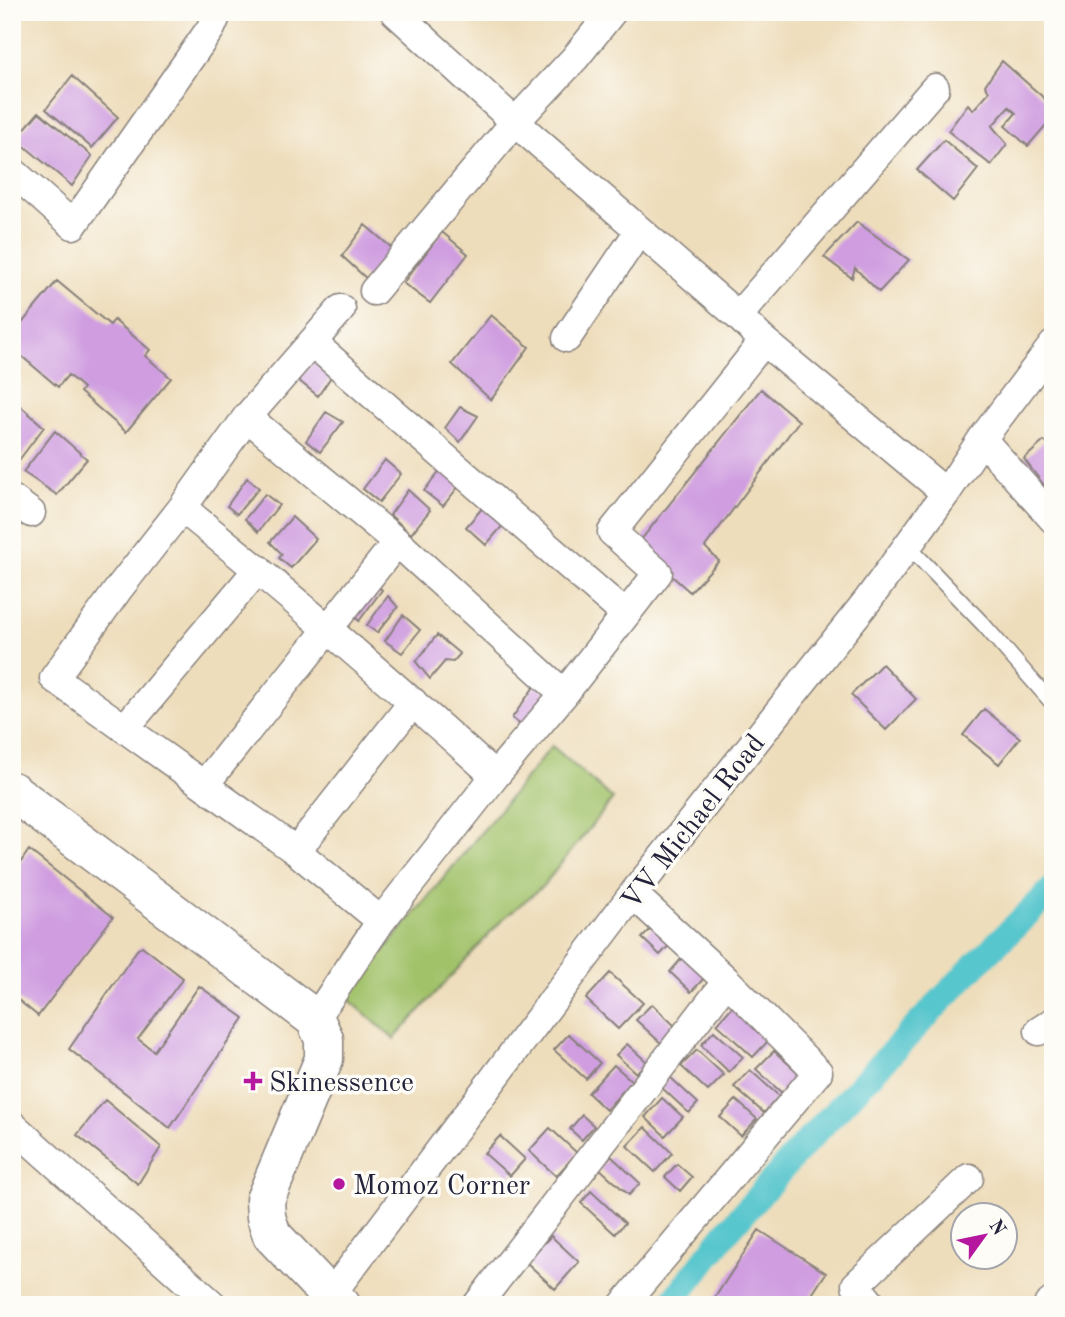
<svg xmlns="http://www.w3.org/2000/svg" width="1065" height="1317" viewBox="0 0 1065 1317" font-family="'Old Standard TT',serif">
<rect width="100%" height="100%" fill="#fdfcf7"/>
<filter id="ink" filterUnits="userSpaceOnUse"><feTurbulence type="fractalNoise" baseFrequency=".0143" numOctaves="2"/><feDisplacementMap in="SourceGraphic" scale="14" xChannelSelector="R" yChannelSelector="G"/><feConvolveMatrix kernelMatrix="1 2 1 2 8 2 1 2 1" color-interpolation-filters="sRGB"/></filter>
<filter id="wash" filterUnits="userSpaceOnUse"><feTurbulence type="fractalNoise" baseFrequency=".00686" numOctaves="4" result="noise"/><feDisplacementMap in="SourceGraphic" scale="28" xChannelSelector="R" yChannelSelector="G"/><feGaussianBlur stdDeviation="1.57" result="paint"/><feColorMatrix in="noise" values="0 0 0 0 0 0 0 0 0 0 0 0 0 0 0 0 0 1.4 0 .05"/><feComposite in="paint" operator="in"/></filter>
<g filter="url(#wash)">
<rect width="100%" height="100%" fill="#edb"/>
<!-- green -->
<path fill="#a2c26a" stroke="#627252" stroke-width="2" d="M 552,746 L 613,799 L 543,886 L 503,919 L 394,1039 L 346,997 Z"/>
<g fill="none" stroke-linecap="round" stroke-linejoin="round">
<!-- canal -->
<path stroke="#58c6cd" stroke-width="26" d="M 670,1305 L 726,1233 L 798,1151 L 973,967 L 1053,889"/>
</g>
<g id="blocks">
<!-- building -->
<path fill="#cf9de0" d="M 1002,61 L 1053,106 L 1053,117 L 1028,146 L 1005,126 L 1016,113 L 1009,107 L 992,126 L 1007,144 L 991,165 L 948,131 L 968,104 L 973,110 L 989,92 L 985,85 Z
M 72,76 L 118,117 L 92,148 L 46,109 Z
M 39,112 L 92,156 L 72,186 L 16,139 Z
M 944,140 L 978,169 L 953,201 L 917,170 Z
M 857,222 L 909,260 L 879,292 L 855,268 L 852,278 L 824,257 Z
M 365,225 L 393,249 L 368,280 L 342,256 Z
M 442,232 L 468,254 L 430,303 L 403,283 Z
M 57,281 L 110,325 L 114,320 L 150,350 L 145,356 L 171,378 L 126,432 L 80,392 L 83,388 L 68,375 L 58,387 L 12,348 L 12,335 Z
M 491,315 L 529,347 L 491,400 L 452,364 Z
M 318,354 L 337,368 L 318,396 L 298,380 Z
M 761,389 L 799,421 L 705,547 L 719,561 L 690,592 L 637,545 Z
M 17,403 L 44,427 L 16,464 L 12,460 L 12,408 Z
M 460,407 L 478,416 L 460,442 L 445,428 Z
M 326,412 L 343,422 L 320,452 L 306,441 Z
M 55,431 L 87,459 L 57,495 L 23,472 Z
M 1044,441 L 1053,448 L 1053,497 L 1024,459 Z
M 385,460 L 401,474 L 379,502 L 363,489 Z
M 444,465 L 463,481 L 443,506 L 424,491 Z
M 247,478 L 259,488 L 237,514 L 227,506 Z
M 408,490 L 430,510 L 411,534 L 390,515 Z
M 265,494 L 279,505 L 258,532 L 245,519 Z
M 484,506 L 504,524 L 486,545 L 466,527 Z
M 292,517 L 316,539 L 291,568 L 279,558 L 282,554 L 270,542 Z
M 372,581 L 382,590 L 359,621 L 349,611 Z
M 388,596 L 398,607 L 377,633 L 367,625 Z
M 403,615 L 420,630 L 402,653 L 385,641 Z
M 437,635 L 460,654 L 453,662 L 445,661 L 430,679 L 416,662 Z
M 882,664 L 916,699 L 886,730 L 851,695 Z
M 536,684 L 548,694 L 523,727 L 512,718 Z
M 984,709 L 1020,738 L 999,764 L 963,735 Z
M 29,850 L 113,917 L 38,1016 L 12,995 L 12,875 Z
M 657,923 L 675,939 L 660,955 L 642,938 Z
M 142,946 L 183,978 L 138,1039 L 154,1051 L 199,986 L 244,1018 L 170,1128 L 69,1049 L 137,950 Z
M 688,951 L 710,972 L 691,992 L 670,972 Z
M 610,973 L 643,1003 L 618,1029 L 586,999 Z
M 652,1004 L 678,1029 L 663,1045 L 636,1020 Z
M 733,1006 L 769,1040 L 753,1057 L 717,1024 Z
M 714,1031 L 743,1057 L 729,1072 L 701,1045 Z
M 569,1034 L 600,1063 L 586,1079 L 554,1050 Z
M 627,1044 L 647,1062 L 636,1073 L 616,1055 Z
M 697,1050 L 724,1075 L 708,1091 L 681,1066 Z
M 774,1051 L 802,1076 L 784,1095 L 756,1069 Z
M 614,1065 L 632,1081 L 606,1110 L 588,1093 Z
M 750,1070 L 779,1096 L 764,1113 L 734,1087 Z
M 670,1077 L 698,1103 L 689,1113 L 661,1087 Z
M 662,1098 L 683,1117 L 665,1136 L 645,1117 Z
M 105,1100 L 161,1147 L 138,1184 L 77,1135 Z
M 736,1100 L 757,1119 L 741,1136 L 720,1117 Z
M 582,1115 L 594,1126 L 582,1140 L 570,1129 Z
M 645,1127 L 672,1153 L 655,1172 L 627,1146 Z
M 550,1128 L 577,1153 L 556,1176 L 529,1151 Z
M 500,1136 L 525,1159 L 510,1176 L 484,1153 Z
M 611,1156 L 640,1183 L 629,1195 L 599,1168 Z
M 677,1164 L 692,1177 L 680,1191 L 665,1177 Z
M 591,1191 L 625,1223 L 615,1234 L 581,1203 Z
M 759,1230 L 826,1273 L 805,1305 L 710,1305 Z
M 551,1236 L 579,1262 L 555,1289 L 526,1262 Z"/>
</g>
</g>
<g filter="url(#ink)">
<use href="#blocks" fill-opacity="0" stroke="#88807b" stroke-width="2"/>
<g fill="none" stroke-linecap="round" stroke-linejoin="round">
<!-- service casing -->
<g stroke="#88807b" stroke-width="17">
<path id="service" d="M 907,545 L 983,624 L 1053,704"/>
</g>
<!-- minor casing -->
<g stroke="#88807b" stroke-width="31">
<path id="minor" d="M 395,12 L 515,122 L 738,316 L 764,341 L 946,493
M 12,171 L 73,225 L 211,28 L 218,12
M 374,291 L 515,122 L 575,58 L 612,12
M 341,309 L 247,417 L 182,508 L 120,587 L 54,678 L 296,851 L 381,921
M 738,316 L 935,88
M 567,338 L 639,231
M 313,343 L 625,614
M 247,417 L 397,542 L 564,694
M 982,439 L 1053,519
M 12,499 L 31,513
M 182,508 C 289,594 393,684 495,776
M 125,728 L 258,569
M 204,785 L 397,542
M 296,851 L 413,702
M 315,1019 L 381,921 L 495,776 L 564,694 L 658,573 L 612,532 L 764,341
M 1039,1031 L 1053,1022
M 12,1125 L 213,1305
M 323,1305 L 633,894 L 868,600 L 946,493 L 982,439 L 1053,345
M 477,1305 L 727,981
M 623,1305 L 818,1072 L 727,981 L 633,894
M 872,1305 L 856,1285 L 969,1178
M 1048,1305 L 1053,1301"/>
</g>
<!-- secondary casing -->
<g stroke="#88807b" stroke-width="41">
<path id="secondary" d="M 12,791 L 315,1019 L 324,1039 L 324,1059 L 265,1200 L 266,1217 L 272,1235 L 330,1296 L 341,1305"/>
</g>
<!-- service -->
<use href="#service" stroke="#fff" stroke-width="14"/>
<!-- minor -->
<use href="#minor" stroke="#fff" stroke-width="28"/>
<!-- secondary -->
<use href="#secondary" stroke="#fff" stroke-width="38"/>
</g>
</g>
<!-- markers -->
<g fill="#b5179e" stroke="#fdfcf7" stroke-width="2.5">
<path d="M249.5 1070.5h7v7h7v7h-7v7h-7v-7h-7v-7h7z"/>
<circle cx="339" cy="1184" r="7"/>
</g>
<g text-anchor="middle" stroke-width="7" stroke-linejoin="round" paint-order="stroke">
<!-- street labels -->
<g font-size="28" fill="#22223b" stroke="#fdfcf7">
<text transform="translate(692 821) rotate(-52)" y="10">VV Michael Road</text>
</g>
<!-- poi labels -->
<g font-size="28" fill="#22223b" stroke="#fdfcf7" text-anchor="start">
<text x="269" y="1091">Skinessence</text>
<text x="353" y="1194">Momoz Corner</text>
</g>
</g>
<!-- margin -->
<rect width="1065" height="1317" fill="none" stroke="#fdfcf7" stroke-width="42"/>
<!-- north arrow -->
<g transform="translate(984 1236) rotate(57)"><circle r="33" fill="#fdfcf7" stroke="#a5a5ac" stroke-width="2"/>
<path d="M0-5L12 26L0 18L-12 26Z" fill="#b5179e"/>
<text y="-10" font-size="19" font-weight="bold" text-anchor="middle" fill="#22223b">N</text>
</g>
</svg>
